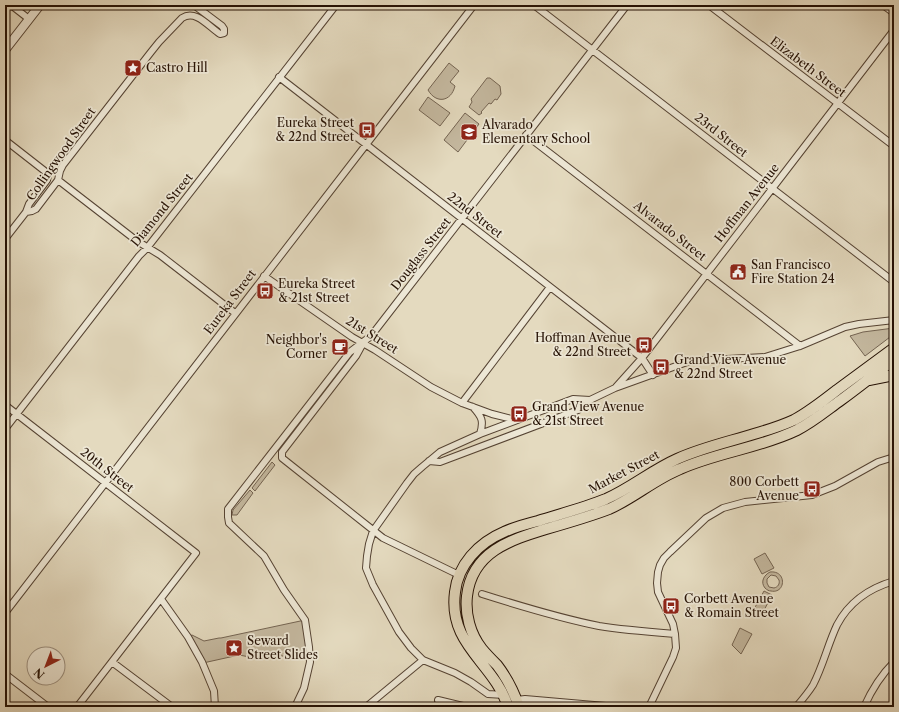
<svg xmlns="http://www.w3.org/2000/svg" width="899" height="712" viewBox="0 0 899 712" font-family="'Libre Caslon Text',serif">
<rect width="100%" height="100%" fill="#e4dabf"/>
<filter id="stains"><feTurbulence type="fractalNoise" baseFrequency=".005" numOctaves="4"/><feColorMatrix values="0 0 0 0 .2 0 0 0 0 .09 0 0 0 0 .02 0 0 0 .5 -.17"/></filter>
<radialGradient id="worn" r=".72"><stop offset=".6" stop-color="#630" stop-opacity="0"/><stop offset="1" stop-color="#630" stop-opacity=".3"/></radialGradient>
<!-- green -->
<path fill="#c4b89f" stroke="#746452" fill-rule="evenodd" d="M 449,63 L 459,71 L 450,82 L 455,86 C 451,102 436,104 428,90 Z
M 487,78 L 490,78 L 500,86 L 501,94 L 497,100 L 495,99 L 491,104 L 489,103 L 481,112 L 482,113 L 479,115 L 469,107 L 472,102 L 471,99 Z
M 428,97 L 450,113 L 440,126 L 419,110 Z
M 465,113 L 479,124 L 458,152 L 444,140 Z
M 894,328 L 894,334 L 865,356 L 850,336 L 863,332 Z
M 272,462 L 275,465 L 255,491 L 252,488 Z
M 250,490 L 253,493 L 237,515 L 232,515 L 233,510 Z
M 765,553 L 774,568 L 762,574 L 754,559 Z
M 770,572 C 787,570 786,594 771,591 C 769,591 767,590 765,588 C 760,582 764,575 770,572 ZM 771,575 L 776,576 L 779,580 C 780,584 778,587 774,588 L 769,587 L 767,583 L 767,579 Z
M 764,591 L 772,595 L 761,616 L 753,611 Z
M 305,620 L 310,654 L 255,658 L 239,655 L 203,663 L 188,637 L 192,635 L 204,641 L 219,638 L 221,638 Z
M 740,628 L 752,634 L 741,654 L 732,645 Z"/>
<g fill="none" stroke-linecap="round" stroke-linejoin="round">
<!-- minor casing -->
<g stroke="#554333" stroke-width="8">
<path id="minor" d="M 11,5 L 29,19
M 534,5 L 894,282
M 709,5 L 894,146
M 883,5 L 894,13
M 279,77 L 642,358 L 653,375
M 526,135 L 800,346
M 5,140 L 46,172 L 48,176 L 47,180 L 29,204 L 26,212 L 5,239
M 58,180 L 137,241 L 160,255 L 235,313
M 26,212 L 32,211 L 36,209 L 58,180 L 60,171 L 63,165 L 151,52 L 159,42 L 182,18 C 196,9 209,27 220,34 L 224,33 L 224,29 L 222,26 L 194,5
M 264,276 L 352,337 L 375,350 L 431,387 L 462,403 L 492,414 L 516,420
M 362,345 L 356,356 L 282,452 L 282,458 L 383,538 L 459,575
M 616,387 L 642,358 L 894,30
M 462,403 L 550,287
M 5,405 L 196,553 L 77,707
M 473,407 C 482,417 484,421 480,434
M 5,429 L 139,256 L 147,248 L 336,5
M 429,461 L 440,462 L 578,410 L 590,400 L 615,388 L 690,361 L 765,357 L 800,346 L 845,327 L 859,324 L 894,320
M 482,594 C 520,606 559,618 599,626 C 624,630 650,632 675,634
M 161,599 L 188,637 L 202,662 L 214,691 L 215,707
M 5,613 C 163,411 317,207 474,5
M 112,662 L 172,707
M 5,674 L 48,707
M 504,695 L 488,694 L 471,682 L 455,673 L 423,660 L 411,648 L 399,632 L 373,585 L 366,568 L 367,556 L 369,544 L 373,531 L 407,483 L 414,474 L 422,467 L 440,452 L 480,434 L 573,399 L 590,400
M 438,700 L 467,707
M 517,700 L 525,699 L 617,707
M 295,707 L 304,688 L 310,662 L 309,647 L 305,620 L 284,590 L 264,556 L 229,523 L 228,517 L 228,509 L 350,352 L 371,336 L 627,5
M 366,707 L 423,660
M 649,707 L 673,657 L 676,648 L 675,634 L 673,624 L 658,592 L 657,583 L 658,572 L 660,565 L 664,558 L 670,552 L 706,518 L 723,508 L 745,502 L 812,495 L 835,486 L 878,462 L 894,457
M 796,707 C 802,700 808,693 813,685 C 823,666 828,644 837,625 C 849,602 870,588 894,581
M 864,707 C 872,689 880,676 894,662"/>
</g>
<!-- tertiary casing -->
<g stroke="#554333" stroke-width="10">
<path id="tertiary" d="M 5,50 L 40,5"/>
</g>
<!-- primary casing -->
<g stroke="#251104" stroke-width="12">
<path id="primary" d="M 869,380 L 894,375
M 508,707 C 494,662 448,646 455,592 C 458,565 478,543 504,532 C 515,527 526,524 538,521 C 560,514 584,508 606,499 C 631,488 652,470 677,459 C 701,448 728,442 754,434 C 768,430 781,426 794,420 C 809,412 823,401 837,390 C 856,376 875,362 894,348
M 519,707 C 514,692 507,678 497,665 C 492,660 487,655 482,649 C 470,634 465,614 467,596 C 472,552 510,540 546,529 C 567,523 588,517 609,509 C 634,498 655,479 680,469 C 718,452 760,448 797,430 C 813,422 827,410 841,400 C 859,387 876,373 894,360"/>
</g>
<!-- minor -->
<use href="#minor" stroke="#ede7d5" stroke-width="6"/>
<!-- tertiary -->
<use href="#tertiary" stroke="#ede7d5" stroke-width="8"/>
<!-- primary -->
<use href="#primary" stroke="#e4dabf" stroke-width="10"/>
</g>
<!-- icons -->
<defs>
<g id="sight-square" transform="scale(0.9)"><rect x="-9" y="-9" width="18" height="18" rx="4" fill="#8f2418" stroke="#ede7d5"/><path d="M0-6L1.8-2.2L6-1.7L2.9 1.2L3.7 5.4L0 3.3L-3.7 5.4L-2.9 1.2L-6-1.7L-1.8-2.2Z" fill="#fff"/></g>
<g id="bus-square" transform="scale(0.9)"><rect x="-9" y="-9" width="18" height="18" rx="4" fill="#8f2418" stroke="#ede7d5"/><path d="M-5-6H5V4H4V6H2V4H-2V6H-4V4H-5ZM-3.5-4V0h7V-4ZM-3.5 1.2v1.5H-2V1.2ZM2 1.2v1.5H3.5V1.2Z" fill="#fff"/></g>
<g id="school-square" transform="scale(0.9)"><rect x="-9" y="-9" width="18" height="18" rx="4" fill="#8f2418" stroke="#ede7d5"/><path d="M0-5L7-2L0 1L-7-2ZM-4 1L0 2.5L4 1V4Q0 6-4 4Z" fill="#fff"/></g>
<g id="civic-square" transform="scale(0.9)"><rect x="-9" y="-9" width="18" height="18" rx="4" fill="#8f2418" stroke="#ede7d5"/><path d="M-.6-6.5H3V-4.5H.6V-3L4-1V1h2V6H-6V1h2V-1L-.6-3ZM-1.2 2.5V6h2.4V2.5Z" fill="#fff"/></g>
<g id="cafe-square" transform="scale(0.9)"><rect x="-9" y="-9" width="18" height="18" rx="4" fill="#8f2418" stroke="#ede7d5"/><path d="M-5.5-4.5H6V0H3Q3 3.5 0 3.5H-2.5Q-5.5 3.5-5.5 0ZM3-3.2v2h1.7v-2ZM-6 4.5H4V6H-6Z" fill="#fff"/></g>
</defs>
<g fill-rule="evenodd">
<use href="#sight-square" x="133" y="68"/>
<use href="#bus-square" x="367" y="130"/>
<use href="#school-square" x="469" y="132"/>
<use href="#civic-square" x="738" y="272"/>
<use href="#bus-square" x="265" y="291"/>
<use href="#bus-square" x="644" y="345"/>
<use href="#cafe-square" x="340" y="347"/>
<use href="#bus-square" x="661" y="367"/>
<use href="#bus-square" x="519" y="414"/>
<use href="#bus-square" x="812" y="489"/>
<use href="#bus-square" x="671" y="606"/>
<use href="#sight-square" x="234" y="648"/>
</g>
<g text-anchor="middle" stroke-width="3.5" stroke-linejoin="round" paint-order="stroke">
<!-- street labels -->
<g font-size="12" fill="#251104" stroke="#ede7d5">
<text transform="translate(808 67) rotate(37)" y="4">Elizabeth Street</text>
<text transform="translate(721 135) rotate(38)" y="4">23rd Street</text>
<text transform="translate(61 154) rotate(-55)" y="4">Collingwood Street</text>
<text transform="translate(747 203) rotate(-52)" y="4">Hoffman Avenue</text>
<text transform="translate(162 210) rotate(-51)" y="4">Diamond Street</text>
<text transform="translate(475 215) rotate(38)" y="4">22nd Street</text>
<text transform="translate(670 231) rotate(38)" y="4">Alvarado Street</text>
<text transform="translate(421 254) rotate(-52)" y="4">Douglass Street</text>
<text transform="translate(230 302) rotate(-53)" y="4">Eureka Street</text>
<text transform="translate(372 335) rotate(32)" y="4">21st Street</text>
<text transform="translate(107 470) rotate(38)" y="4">20th Street</text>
<text transform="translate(624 472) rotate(-28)" y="4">Market Street</text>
</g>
<!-- poi labels -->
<g font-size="12" fill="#251104" stroke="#ede7d5" text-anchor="start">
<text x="146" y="72">Castro Hill</text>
<text x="354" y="127" text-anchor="end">Eureka Street<tspan x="354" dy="14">&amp; 22nd Street</tspan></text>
<text x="482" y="129">Alvarado<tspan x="482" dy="14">Elementary School</tspan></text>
<text x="751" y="269">San Francisco<tspan x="751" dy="14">Fire Station 24</tspan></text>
<text x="278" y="288">Eureka Street<tspan x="278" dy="14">&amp; 21st Street</tspan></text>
<text x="631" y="342" text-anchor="end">Hoffman Avenue<tspan x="631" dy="14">&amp; 22nd Street</tspan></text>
<text x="327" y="344" text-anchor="end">Neighbor's<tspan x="327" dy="14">Corner</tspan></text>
<text x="674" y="364">Grand View Avenue<tspan x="674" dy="14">&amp; 22nd Street</tspan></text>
<text x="532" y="411">Grand View Avenue<tspan x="532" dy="14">&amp; 21st Street</tspan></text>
<text x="799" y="486" text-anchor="end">800 Corbett<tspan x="799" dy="14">Avenue</tspan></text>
<text x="684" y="603">Corbett Avenue<tspan x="684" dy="14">&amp; Romain Street</tspan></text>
<text x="247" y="645">Seward<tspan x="247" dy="14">Street Slides</tspan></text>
</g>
</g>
<!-- margin -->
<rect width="899" height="712" fill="none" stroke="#e4dabf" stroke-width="20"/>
<rect x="6" y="6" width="887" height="700" fill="none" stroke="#251104" stroke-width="2"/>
<rect x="10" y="10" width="879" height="692" fill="none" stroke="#251104"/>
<!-- north arrow -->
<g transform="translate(46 666) rotate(222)"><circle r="19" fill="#ede7d5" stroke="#9d9181"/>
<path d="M0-3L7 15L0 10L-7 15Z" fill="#8f2418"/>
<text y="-6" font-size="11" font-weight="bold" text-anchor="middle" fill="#251104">N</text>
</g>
<rect width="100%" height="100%" filter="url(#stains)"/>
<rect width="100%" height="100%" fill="url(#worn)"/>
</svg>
